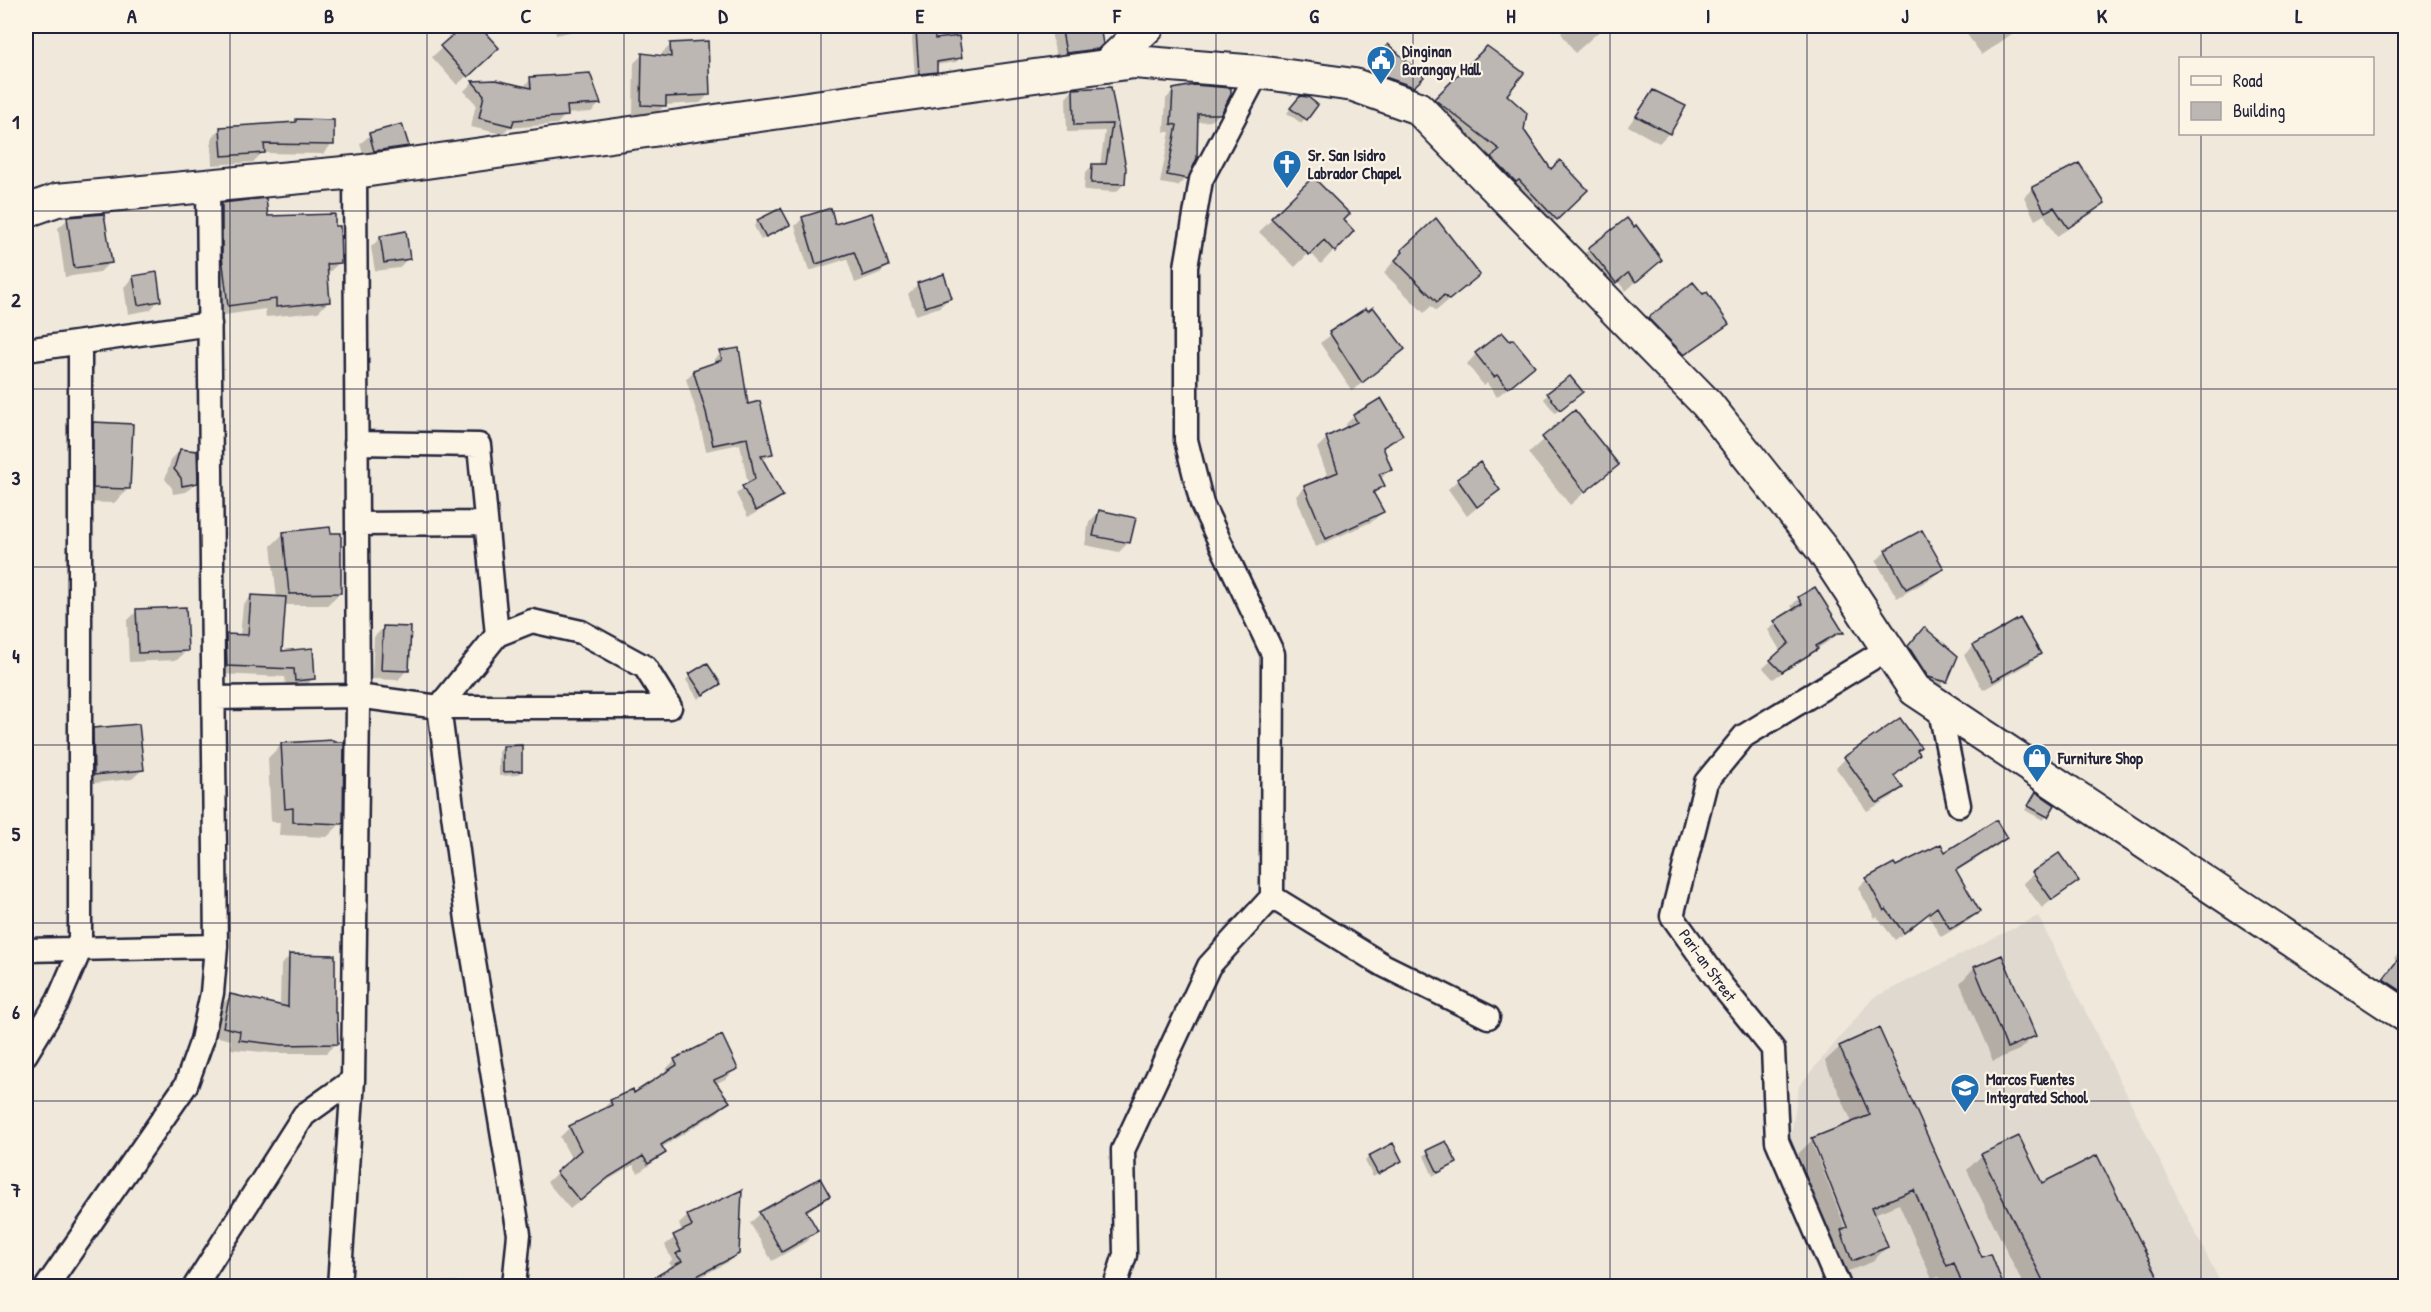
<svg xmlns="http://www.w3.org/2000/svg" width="2431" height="1312" viewBox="0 0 2431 1312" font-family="'Patrick Hand',sans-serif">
<rect width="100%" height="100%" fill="#efe8db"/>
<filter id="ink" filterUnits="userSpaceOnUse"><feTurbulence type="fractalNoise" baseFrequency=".0167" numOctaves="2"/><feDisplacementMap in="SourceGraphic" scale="12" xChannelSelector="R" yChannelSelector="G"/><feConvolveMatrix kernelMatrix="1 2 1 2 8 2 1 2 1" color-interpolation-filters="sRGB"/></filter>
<g filter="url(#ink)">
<!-- built -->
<path fill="#e0d9cf" d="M 2038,916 L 2222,1286 L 1852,1286 L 1790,1141 L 1799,1086 L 1873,998 Z"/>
<!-- shadow -->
<path fill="#0003" fill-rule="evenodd" d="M 465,26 L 477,26 L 497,48 L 457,85 L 432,57 Z
M 554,26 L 596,26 L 556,35 Z
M 1050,26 L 1098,26 L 1102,43 L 1087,58 L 1057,62 Z
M 1376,26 L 1391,26 L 1386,30 Z
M 1568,26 L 1603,26 L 1604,27 L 1575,53 L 1561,33 Z
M 1683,26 L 1695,26 L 1687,31 Z
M 1961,26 L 2023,26 L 1982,55 Z
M 916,33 L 934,41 L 961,57 L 956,62 L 935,65 L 936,71 L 931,75 L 915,78 L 912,37 Z
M 671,45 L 709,94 L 700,103 L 665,105 L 656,114 L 633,114 L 634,63 L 643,54 L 662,57 L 662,53 Z
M 1488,48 L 1522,131 L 1551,171 L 1586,190 L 1546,228 L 1483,168 L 1491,160 L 1426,109 Z
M 1379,56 L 1422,77 L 1403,96 L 1362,74 Z
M 531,79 L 600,104 L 591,112 L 566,114 L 557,124 L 508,128 L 502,134 L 471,127 L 476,104 L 464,91 L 472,83 L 496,81 L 522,88 Z
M 1110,89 L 1124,184 L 1116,192 L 1084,190 L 1085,173 L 1093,165 L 1100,166 L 1105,131 L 1067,132 L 1066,98 L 1073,90 Z
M 1174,90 L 1220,113 L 1211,121 L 1197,122 L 1186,178 L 1178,186 L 1160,183 L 1170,132 L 1164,132 L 1166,99 Z
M 1653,92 L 1669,133 L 1659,143 L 1628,126 Z
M 1296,102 L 1316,105 L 1301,123 L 1287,113 Z
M 297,121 L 332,144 L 323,154 L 262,153 L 253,162 L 212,165 L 211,139 L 220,129 L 294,124 Z
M 370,135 L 407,146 L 397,155 L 365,160 L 360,144 Z
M 1313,179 L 1352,231 L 1321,264 L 1310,252 L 1295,267 L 1259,232 Z
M 2033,188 L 2103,203 L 2093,213 L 2057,236 L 2044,215 L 2035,220 L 2024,197 Z
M 222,204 L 266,218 L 339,263 L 327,274 L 329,301 L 318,312 L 266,317 L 265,309 L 218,316 L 212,215 Z
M 803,218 L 888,266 L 880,273 L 855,283 L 847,259 L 809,271 L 795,226 Z
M 68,219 L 110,262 L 100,272 L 65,277 L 58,228 Z
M 758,221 L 788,225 L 761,240 L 754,226 Z
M 381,237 L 408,258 L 399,268 L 375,271 L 371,247 Z
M 1589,249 L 1660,260 L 1626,291 L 1618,282 L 1605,291 L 1580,258 Z
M 1402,251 L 1478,275 L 1436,311 L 1431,306 L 1424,313 L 1384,273 Z
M 134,277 L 159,300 L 150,310 L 128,314 L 124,287 Z
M 918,284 L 950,297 L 940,307 L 916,315 L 908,294 Z
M 1366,310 L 1403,349 L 1352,391 L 1320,343 Z
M 1649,319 L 1728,324 L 1674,364 L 1639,328 Z
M 1510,343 L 1533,366 L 1497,397 L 1487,383 L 1484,386 L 1467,364 L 1476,354 Z
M 721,353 L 771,453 L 763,461 L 781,496 L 774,503 L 748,517 L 736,494 L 748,484 L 740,444 L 706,451 L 699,420 L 686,379 L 694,371 L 715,364 L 714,360 Z
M 1548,394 L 1577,397 L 1555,413 L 1544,399 Z
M 1575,412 L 1617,465 L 1570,505 L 1528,453 Z
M 1354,416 L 1401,435 L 1383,450 L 1390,469 L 1380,480 L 1383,486 L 1373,495 L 1382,512 L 1373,521 L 1316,547 L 1296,496 L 1305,487 L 1328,477 L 1317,448 L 1327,438 L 1347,429 L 1345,425 Z
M 94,424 L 129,488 L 114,503 L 79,502 L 79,438 Z
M 180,450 L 196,483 L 186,492 L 173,494 L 172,488 L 165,479 L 171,460 Z
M 1458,480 L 1498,490 L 1467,516 L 1448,489 Z
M 1099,512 L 1129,542 L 1119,552 L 1085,545 L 1089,522 Z
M 284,533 L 340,593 L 327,605 L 284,605 L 281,652 L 313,678 L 305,687 L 286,688 L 285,677 L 219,674 L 218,644 L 227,635 L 240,636 L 243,605 L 251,596 L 277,598 L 271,546 Z
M 1886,551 L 1942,568 L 1932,578 L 1897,598 L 1876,561 Z
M 1799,598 L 1842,632 L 1773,679 L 1763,668 L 1781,652 L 1768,630 L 1794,610 L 1791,606 Z
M 137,611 L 187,650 L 177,660 L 129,662 L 127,621 Z
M 383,628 L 407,670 L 398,680 L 372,679 L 374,637 Z
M 1915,638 L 1945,681 L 1936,691 L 1899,657 Z
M 1974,646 L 2039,654 L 2029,664 L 1983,690 L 1964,655 Z
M 690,675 L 719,684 L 698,699 L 686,680 Z
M 94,730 L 142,770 L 132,779 L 85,784 L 84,739 Z
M 282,744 L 332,744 L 341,823 L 327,837 L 279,835 L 280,822 L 271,822 L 268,758 Z
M 503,747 L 521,771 L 517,775 L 499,776 L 499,752 Z
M 1918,754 L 1893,777 L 1901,788 L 1892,797 L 1867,811 L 1836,768 L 1845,759 Z
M 2036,794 L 2047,816 L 2043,820 L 2025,810 Z
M 2005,838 L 1997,846 L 1955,872 L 1978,912 L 1970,920 L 1941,937 L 1928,915 L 1895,940 L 1877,917 L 1875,918 L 1858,888 L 1867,879 L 1895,868 Z
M 2058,855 L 2077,880 L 2042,908 L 2023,883 Z
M 2406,947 L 2406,1007 L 2375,988 L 2396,961 L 2394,958 Z
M 290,956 L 333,1015 L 337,1043 L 327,1053 L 272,1053 L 231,1049 L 231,1040 L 214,1036 L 221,1005 L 231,996 L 280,1007 L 281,965 Z
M 1974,968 L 2034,1036 L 2019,1050 L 1993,1061 L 1960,983 Z
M 1840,1047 L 1981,1259 L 2002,1286 L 1943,1286 L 1939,1277 L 1932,1279 L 1899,1204 L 1874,1214 L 1887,1247 L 1872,1262 L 1838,1275 L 1832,1241 L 1798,1154 L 1813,1139 L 1852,1122 L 1825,1061 ZM 1813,1145 L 1816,1145 L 1851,1234 L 1848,1235 Z
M 675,1060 L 736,1068 L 727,1078 L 715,1084 L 728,1102 L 718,1112 L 661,1148 L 664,1153 L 654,1162 L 638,1173 L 633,1165 L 598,1186 L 570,1209 L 547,1182 L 572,1160 L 560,1137 L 570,1127 L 601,1110 L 611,1101 L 633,1095 L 667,1073 L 665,1070 Z
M 1428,1152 L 1455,1163 L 1433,1176 L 1424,1156 Z
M 1982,1155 L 2162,1286 L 2024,1286 L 1967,1170 Z
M 1369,1157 L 1400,1161 L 1373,1177 L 1365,1161 Z
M 820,1180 L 829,1195 L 806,1213 L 816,1231 L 807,1241 L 772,1261 L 750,1223 L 760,1214 Z
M 688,1216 L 737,1253 L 728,1262 L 684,1286 L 647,1286 L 673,1268 L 669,1263 L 672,1260 L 665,1245 L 682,1232 L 679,1224 Z
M 457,1281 L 458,1286 L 382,1286 L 385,1284 Z"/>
<!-- building -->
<path fill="#bcb7b3" stroke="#22223b" stroke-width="1.5" d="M 463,26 L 479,26 L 499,48 L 468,77 L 440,46 Z
M 1061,26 L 1100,26 L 1103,44 L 1098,49 L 1066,53 Z
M 934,29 L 935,39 L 959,36 L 962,58 L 937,62 L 937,72 L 919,74 L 916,31 Z
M 708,41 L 710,95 L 666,97 L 666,106 L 641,105 L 642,53 L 671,57 L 670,43 Z
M 1388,44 L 1424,77 L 1414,87 L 1385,77 L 1371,64 Z
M 1487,46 L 1524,73 L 1507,95 L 1527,113 L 1524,130 L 1551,169 L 1560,160 L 1588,190 L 1557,220 L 1519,180 L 1516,182 L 1491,157 L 1500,150 L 1434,99 Z
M 590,73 L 601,104 L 567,106 L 568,116 L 514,120 L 512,126 L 479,118 L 484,95 L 472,81 L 496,80 L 531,88 L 530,77 Z
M 1194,85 L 1231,88 L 1231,94 L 1221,114 L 1198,114 L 1197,158 L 1188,179 L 1167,175 L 1177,125 L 1171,124 L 1173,89 Z
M 1111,87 L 1126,168 L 1125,184 L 1091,183 L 1092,164 L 1106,164 L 1112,124 L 1074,125 L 1073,89 Z
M 1653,90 L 1686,106 L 1670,134 L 1636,116 Z
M 1300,96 L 1308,97 L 1318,105 L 1307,120 L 1290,108 Z
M 296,119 L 334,120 L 334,145 L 264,144 L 265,153 L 222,156 L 220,127 L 296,122 Z
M 402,124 L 409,146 L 374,151 L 369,133 Z
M 2079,163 L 2105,203 L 2068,228 L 2054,207 L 2045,212 L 2032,187 Z
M 1313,177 L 1350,214 L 1344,220 L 1354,231 L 1335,252 L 1324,240 L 1309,255 L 1271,218 Z
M 266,198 L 268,216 L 335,214 L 335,226 L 340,226 L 341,263 L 327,264 L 330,302 L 276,307 L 276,299 L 228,306 L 222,256 L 222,203 Z
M 781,208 L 790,225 L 766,237 L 757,220 Z
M 831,208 L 835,224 L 872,213 L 889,266 L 863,276 L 854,252 L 816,264 L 802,217 Z
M 104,214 L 112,263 L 74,268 L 67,217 Z
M 1436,218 L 1480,275 L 1449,300 L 1444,295 L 1437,302 L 1395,260 L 1403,252 L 1401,250 Z
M 1627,218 L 1634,227 L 1636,225 L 1662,260 L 1636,282 L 1628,273 L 1616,283 L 1588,248 Z
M 406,231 L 410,259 L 384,263 L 380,236 Z
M 157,272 L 161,301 L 138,305 L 133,276 Z
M 944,274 L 952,298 L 925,307 L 917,283 Z
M 1693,282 L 1703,294 L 1707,292 L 1729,324 L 1684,355 L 1648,318 Z
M 1373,307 L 1405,349 L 1362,383 L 1329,332 L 1366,308 L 1368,311 Z
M 1502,332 L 1510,341 L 1513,339 L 1535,366 L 1508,388 L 1497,375 L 1494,377 L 1475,353 Z
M 739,348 L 748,404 L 760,401 L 773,454 L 761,456 L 783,496 L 756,511 L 742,486 L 755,479 L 747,438 L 713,445 L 706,412 L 693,370 L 722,360 L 720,351 Z
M 1570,376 L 1583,392 L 1560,410 L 1547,393 Z
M 1381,398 L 1403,435 L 1383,447 L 1392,470 L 1379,474 L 1385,486 L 1373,492 L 1384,512 L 1326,539 L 1304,486 L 1338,472 L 1326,437 L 1357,422 L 1353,415 Z
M 1575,410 L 1619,465 L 1585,492 L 1542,437 Z
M 93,422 L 133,424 L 130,489 L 93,488 Z
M 180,449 L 197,451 L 198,483 L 182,486 L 181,478 L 174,469 Z
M 1480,462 L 1500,490 L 1477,507 L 1457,479 Z
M 1099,510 L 1136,518 L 1130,543 L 1093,536 Z
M 330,527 L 331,533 L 341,533 L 341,593 L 289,594 L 283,532 Z
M 1922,530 L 1944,569 L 1906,589 L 1885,550 Z
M 1815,587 L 1844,633 L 1838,633 L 1816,646 L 1818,649 L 1782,672 L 1770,660 L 1789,643 L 1774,621 L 1802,604 L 1798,597 Z
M 251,595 L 286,597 L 282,651 L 313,648 L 315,679 L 295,681 L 294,669 L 227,666 L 226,634 L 248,635 Z
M 186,607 L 188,651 L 138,653 L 136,609 Z
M 2020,618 L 2041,654 L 1993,681 L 1973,645 Z
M 383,626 L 411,627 L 409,671 L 381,670 Z
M 1924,627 L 1958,656 L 1947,682 L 1928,677 L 1908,646 Z
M 707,663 L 721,684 L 703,695 L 689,674 Z
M 1900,718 L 1921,747 L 1917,750 L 1920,754 L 1894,776 L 1903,788 L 1877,803 L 1844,757 Z
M 139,724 L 144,770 L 94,775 L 93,728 Z
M 333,740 L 333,742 L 344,742 L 343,824 L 293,822 L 293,808 L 285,809 L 281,743 Z
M 522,745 L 522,771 L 503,772 L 503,746 Z
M 2036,792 L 2055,805 L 2048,817 L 2028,806 Z
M 1996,820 L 2007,838 L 1956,870 L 1980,912 L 1950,929 L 1937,907 L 1904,933 L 1886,909 L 1884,911 L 1866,878 L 1894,863 L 1896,866 L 1941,844 L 1945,852 Z
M 2059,853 L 2079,881 L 2052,900 L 2032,872 Z
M 2406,949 L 2406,994 L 2383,979 Z
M 289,954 L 335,955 L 335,1013 L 337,1013 L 338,1044 L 282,1045 L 239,1040 L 240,1031 L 223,1027 L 230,994 L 288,1007 Z
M 2002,955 L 2036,1036 L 2007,1048 L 1974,967 Z
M 1879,1028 L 1982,1257 L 1991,1254 L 2004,1287 L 1963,1287 L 1954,1263 L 1947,1266 L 1914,1190 L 1872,1207 L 1888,1247 L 1852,1261 L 1841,1230 L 1847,1227 L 1812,1138 L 1870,1115 L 1839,1046 Z
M 722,1035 L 738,1069 L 714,1080 L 730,1102 L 661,1145 L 666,1153 L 648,1164 L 643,1156 L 609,1177 L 580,1201 L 556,1172 L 581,1150 L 569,1126 L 612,1105 L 610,1100 L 633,1089 L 634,1093 L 677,1065 L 674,1059 Z
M 2019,1136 L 2042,1183 L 2097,1155 L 2163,1287 L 2046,1287 L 1981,1154 Z
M 1446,1141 L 1457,1163 L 1438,1173 L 1427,1150 Z
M 1393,1143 L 1402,1161 L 1378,1174 L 1368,1156 Z
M 820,1178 L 830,1196 L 806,1210 L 818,1231 L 782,1252 L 759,1212 Z
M 742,1190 L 739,1254 L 676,1287 L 638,1287 L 682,1261 L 676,1254 L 681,1251 L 673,1235 L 692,1226 L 687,1215 Z"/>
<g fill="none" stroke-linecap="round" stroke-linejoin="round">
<!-- street casing -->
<g stroke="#22223b" stroke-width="27">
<path id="street" d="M 26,350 L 210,324
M 356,443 L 479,445 L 497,635
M 357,524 L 486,523
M 532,621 L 581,632 L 645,667 L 670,707 L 439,707 L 497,635 Z
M 215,698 L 357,696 L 439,707 L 467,920 L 519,1234 L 514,1286
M 1939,706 L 1959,805
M 1272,897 L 1383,965 L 1488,1017
M 26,950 L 216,946
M 26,1054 L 58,1001 L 80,950 L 80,343
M 47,1286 L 186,1085 L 202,1040 L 212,993 L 216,946 L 208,185
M 195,1286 L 304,1115 L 353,1080
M 339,1286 L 353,1080 L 358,708 L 355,172
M 1115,1286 L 1125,1255 L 1123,1150 L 1209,966 L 1272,897 L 1273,654 L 1202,504 L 1186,440 L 1186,267 L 1201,180 L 1258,72
M 1839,1286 L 1777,1141 L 1773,1049 L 1722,986 L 1672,916 L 1706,782 L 1744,736 L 1889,648"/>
</g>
<!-- secondary casing -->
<g stroke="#22223b" stroke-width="36">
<path id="secondary" d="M 1106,66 L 1148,26
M 26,211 L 57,200 L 355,172 L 1134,62 L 1258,72 L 1354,85 L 1418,108 L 1707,404 L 1822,549 L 1915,690 L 2406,1016"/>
</g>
<!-- street -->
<use href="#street" stroke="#fcf5e5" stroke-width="22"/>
<!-- secondary -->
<use href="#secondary" stroke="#fcf5e5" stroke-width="32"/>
</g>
</g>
<!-- grid -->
<path fill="none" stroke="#22223b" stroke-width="1.5" stroke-opacity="0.55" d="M 230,26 L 230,1286M 427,26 L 427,1286M 624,26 L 624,1286M 821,26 L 821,1286M 1018,26 L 1018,1286M 1216,26 L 1216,1286M 1413,26 L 1413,1286M 1610,26 L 1610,1286M 1807,26 L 1807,1286M 2004,26 L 2004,1286M 2201,26 L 2201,58M 2201,134 L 2201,1286M 26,211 L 2406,211M 26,389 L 2406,389M 26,567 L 2406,567M 26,745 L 2406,745M 26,923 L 2406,923M 26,1101 L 2406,1101"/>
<!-- icons -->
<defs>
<g id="civic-pin" transform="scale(1.5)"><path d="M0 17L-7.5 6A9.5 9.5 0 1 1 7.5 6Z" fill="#1f6fb2" stroke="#fcf5e5"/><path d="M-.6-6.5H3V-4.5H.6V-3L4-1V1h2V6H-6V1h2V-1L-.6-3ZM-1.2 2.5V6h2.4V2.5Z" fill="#fff"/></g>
<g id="church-pin" transform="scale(1.5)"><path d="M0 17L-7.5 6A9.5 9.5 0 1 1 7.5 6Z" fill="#1f6fb2" stroke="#fcf5e5"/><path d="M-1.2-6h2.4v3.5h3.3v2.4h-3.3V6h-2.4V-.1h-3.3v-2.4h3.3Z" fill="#fff"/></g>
<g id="shop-pin" transform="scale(1.5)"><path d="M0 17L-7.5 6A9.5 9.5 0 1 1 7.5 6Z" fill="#1f6fb2" stroke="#fcf5e5"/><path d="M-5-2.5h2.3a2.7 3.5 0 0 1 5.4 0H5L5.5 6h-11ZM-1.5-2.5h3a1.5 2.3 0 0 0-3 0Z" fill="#fff"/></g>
<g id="school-pin" transform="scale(1.5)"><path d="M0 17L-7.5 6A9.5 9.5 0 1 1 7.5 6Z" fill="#1f6fb2" stroke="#fcf5e5"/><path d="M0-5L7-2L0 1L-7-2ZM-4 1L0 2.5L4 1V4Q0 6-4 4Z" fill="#fff"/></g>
</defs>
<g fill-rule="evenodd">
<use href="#civic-pin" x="1381" y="60"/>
<use href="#church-pin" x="1287" y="164"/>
<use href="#shop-pin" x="2037" y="758"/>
<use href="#school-pin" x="1965" y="1088"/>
</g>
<g text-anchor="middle" stroke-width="4.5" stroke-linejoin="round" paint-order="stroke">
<!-- poi labels -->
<g font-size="16" font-weight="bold" fill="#22223b" stroke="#fcf5e5" text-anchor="start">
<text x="1402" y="57">Dinginan<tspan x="1402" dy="18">Barangay Hall</tspan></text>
<text x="1308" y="161">Sr. San Isidro<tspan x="1308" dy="18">Labrador Chapel</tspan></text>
<text x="2058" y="764">Furniture Shop</text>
<text x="1986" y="1085">Marcos Fuentes<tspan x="1986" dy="18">Integrated School</tspan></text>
</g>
<!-- street labels -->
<g font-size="16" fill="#22223b" stroke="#fcf5e5">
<text transform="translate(1708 965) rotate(54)" y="6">Pari-an Street</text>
</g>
</g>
<!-- margin -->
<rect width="2431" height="1312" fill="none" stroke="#fcf5e5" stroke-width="66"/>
<!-- legend -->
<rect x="2179" y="57" width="195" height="78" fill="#fcf5e5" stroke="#a5a1a1" stroke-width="1.5"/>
<rect x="2191" y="76" width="30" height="9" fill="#fcf5e5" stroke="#a5a1a1" stroke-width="1.5"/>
<text x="2233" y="87" font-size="18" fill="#22223b">Road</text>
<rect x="2191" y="102" width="30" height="18" fill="#bcb7b3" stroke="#a5a1a1" stroke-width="1.5"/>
<text x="2233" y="117" font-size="18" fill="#22223b">Building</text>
<rect x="33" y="33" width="2365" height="1246" fill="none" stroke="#22223b" stroke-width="2"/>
<g font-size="20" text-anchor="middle" font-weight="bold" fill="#22223b">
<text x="132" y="23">A</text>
<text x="329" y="23">B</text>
<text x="526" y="23">C</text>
<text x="723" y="23">D</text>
<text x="920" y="23">E</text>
<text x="1117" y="23">F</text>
<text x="1314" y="23">G</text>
<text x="1511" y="23">H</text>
<text x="1708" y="23">I</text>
<text x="1905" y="23">J</text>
<text x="2102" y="23">K</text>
<text x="2299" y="23">L</text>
<text x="16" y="129">1</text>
<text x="16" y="307">2</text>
<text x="16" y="485">3</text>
<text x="16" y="663">4</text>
<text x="16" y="841">5</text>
<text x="16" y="1019">6</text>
<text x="16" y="1197">7</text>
</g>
</svg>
